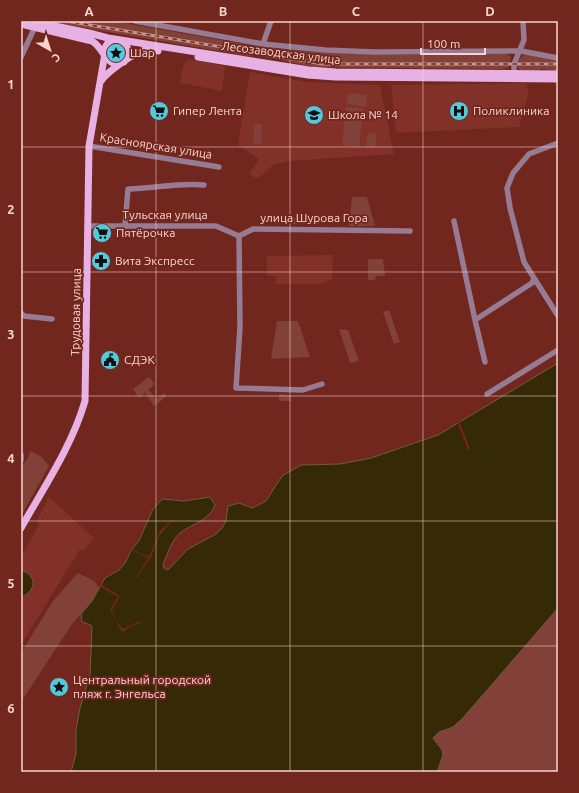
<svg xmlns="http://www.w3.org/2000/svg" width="579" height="793" viewBox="0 0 579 793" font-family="Ubuntu,sans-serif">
<rect width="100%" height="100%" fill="#71261e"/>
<!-- built -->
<path fill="#823129" d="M 187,59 L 225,66 L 222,91 L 180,83 L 183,67 Z
M 250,72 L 308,82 L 380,85 L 394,154 L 289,161 L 273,165 L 257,179 L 249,174 L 259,159 L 238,145 Z
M 527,83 L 528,96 L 519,127 L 396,133 L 391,85 Z
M 333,255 L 332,280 L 319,284 L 275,284 L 276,276 L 267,275 L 267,256 Z
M 49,497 L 94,538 L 83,552 L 80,549 L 21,645 L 21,557 L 39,525 L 36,522 Z"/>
<!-- green -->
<path fill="#824138" d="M 45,21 L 113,21 L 260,47 L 325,53 L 420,55 L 505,53 L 511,57 L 508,68 L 503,69 L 314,67 L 255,55 L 248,56 Z
M107 52a9 9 0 1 1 18 0a9 9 0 1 1-18 0Z
M 523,55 L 528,55 L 558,60 L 558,71 L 541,69 L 538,71 L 520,70 L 518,68 L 519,60 Z
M 348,93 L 367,95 L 366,107 L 347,104 Z
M 346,107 L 363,109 L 359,147 L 342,145 Z
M 255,123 L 262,124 L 261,144 L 253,143 Z
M 368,133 L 377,134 L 375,148 L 366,147 Z
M 352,197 L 367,197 L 375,226 L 349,226 Z
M 277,217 L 319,219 L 319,224 L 275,224 Z
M 368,259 L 383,259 L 385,276 L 376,276 L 375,280 L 368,280 Z
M 389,310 L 400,342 L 394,344 L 383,312 Z
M 277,321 L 298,321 L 310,357 L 271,359 Z
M 339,329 L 348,330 L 359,361 L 350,363 Z
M 149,377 L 155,384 L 139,398 L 133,389 Z
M 149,390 L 156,399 L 164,393 L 167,396 L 154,406 L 145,393 Z
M 279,394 L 291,395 L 291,401 L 279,401 Z
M 30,451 L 42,457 L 49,466 L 21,516 L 21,467 L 28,458 Z
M 78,573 L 94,581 L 99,588 L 92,601 L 72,624 L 21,702 L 21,653 L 53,601 Z
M 558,608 L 558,772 L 437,772 L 443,755 L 433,738 L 439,732 L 447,730 L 477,702 Z"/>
<!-- water -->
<path fill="#352906" stroke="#705c42" d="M 558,363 L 558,608 L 462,719 L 453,727 L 439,732 L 433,738 L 442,750 L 443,755 L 437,772 L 71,772 L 76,754 L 76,730 L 80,708 L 90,675 L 92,628 L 91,625 L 82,622 L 81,614 L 92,601 L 105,578 L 119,570 L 125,563 L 132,549 L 139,541 L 152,511 L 159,502 L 163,499 L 184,501 L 210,497 L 215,505 C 210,521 190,524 179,534 C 171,541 168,554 163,564 L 164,568 L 168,570 L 188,549 L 216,534 L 222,528 L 226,521 L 228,506 L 239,503 L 252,508 L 266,501 L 282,476 L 301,465 L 340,464 L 371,458 L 438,435 Z
M 21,570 C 38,576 36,590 22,597 Z"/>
<!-- pier -->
<path fill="#71261e" d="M 459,421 L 470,449 L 468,450 L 457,422 Z
M 175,517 L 159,536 L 151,557 L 130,588 L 148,558 L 132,550 L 132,549 L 149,557 L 160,531 Z
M 100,584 L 120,596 L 112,610 L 116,621 L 123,629 L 140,621 L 140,623 L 128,628 L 123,632 L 120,629 L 110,609 L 118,597 L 99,586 Z"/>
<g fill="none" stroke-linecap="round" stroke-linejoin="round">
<!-- minor -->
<path stroke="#967b93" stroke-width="5.5" d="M 135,21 L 263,44 L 325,50 L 375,52 L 521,51 L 558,58
M 263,44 L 271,21
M 21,57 L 35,27
M 514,73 L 514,64 L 524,40 L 523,21
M 558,143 L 529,154 L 513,173 L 507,188 L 510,208 L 524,262 L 558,316
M 89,146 L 219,167
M 454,221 L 475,320
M 88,226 L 216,226 L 239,236
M 125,226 L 128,189 C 154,189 178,182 204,185
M 239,236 L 240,327 L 236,388 L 303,390 L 322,384
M 239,236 L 253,229 L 410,231
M 21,313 L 24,316 L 52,319
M 485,362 L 475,320 L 532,283 L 534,278
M 487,394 L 558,350
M 21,455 L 21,460"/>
<!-- major -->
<path stroke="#e7b1e3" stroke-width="7" d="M 35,22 L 89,33 L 108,38 L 309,70 L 336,72 L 558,74
M 21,24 L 92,41 C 102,47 104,60 115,64 L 124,62 L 129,53 C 128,41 112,34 106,46 C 104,50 105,55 104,59 L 89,146 L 85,401 C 72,446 44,487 21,528
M 198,57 L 308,75 L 335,77 L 558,79
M 101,81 C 107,72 131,55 142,51 C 147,49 152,50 158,51"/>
<!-- rail casing -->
<g stroke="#c8958e" stroke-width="3">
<path id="rail" d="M 66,21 L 323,64 L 558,64"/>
</g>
<!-- rail -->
<use href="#rail" stroke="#71261e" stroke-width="1.5" stroke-dasharray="4.5" stroke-linecap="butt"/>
</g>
<!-- grid -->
<path fill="none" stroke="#f9d4ce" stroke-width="1" stroke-opacity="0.55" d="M 156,21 L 156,772M 290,21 L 290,772M 423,21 L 423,772M 21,147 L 558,147M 21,272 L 558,272M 21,396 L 558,396M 21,521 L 558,521M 21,646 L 558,646"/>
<!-- icons -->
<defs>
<g id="sight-disc" transform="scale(1)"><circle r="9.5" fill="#53cadc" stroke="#71261e"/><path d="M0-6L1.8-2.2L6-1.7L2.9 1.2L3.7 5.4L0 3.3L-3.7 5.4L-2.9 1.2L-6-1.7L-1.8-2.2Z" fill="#111"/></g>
<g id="supermarket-disc" transform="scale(1)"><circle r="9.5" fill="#53cadc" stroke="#71261e"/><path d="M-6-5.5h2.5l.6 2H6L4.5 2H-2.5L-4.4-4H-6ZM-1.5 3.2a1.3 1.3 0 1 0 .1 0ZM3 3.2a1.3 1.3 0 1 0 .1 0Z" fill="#111"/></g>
<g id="hospital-disc" transform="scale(1)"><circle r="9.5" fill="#53cadc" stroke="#71261e"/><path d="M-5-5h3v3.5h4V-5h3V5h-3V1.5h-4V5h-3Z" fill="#111"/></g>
<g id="school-disc" transform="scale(1)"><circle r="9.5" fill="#53cadc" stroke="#71261e"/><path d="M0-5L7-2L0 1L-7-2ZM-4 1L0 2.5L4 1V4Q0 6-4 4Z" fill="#111"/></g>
<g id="pharmacy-disc" transform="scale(1)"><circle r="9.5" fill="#53cadc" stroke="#71261e"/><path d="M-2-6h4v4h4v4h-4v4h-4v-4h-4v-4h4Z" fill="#111"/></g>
<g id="civic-disc" transform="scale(1)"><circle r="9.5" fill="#53cadc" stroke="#71261e"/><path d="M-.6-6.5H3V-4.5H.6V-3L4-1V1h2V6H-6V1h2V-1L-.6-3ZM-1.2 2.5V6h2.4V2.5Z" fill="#111"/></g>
</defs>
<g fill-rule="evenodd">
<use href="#sight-disc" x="116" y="53"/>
<use href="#supermarket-disc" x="159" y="111"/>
<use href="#hospital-disc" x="459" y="111"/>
<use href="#school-disc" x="314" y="115"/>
<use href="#supermarket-disc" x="102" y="233"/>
<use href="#pharmacy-disc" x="101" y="261"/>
<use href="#civic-disc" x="110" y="360"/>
<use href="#sight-disc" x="59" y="687"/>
</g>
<g text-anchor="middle" stroke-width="3.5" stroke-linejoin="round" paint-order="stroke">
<!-- poi labels -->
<g font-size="12" fill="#f9d4ce" stroke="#71261e" text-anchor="start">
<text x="130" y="57">Шар</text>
<text x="173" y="115">Гипер Лента</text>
<text x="473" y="115">Поликлиника</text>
<text x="328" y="119">Школа № 14</text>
<text x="116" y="237">Пятёрочка</text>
<text x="115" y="265">Вита Экспресс</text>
<text x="124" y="364">СДЭК</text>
<text x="73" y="684">Центральный городской<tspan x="73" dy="14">пляж г. Энгельса</tspan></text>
</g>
<!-- street labels -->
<g font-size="12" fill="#f9d4ce" stroke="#71261e">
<text transform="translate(281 53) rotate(7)" y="4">Лесозаводская улица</text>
<text transform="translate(156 146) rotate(9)" y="4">Красноярская улица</text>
<text x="165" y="219">Тульская улица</text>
<text x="314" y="222">улица Шурова Гора</text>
<text transform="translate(76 312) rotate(-89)" y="4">Трудовая улица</text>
</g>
</g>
<!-- border -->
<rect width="579" height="793" fill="none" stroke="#71261e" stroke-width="44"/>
<!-- north arrow -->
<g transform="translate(50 50) rotate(141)" stroke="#71261e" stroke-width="3" paint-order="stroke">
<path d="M0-3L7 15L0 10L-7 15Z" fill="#f9d4ce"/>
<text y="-6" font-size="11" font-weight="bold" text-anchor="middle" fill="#f9d4ce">С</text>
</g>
<!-- scale -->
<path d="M421 48v6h64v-6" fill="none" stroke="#f9d4ce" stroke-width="2"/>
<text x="427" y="48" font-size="12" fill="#f9d4ce" stroke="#71261e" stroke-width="3" paint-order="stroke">100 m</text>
<rect x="22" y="22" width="535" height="749" fill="none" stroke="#f9d4ce" stroke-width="1.5"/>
<g font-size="13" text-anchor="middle" font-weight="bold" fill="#f9d4ce">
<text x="89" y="16">A</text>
<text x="223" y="16">B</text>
<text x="356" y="16">C</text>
<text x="490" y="16">D</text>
<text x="11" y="89">1</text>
<text x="11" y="214">2</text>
<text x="11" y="339">3</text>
<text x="11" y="463">4</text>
<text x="11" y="588">5</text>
<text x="11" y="713">6</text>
</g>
</svg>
